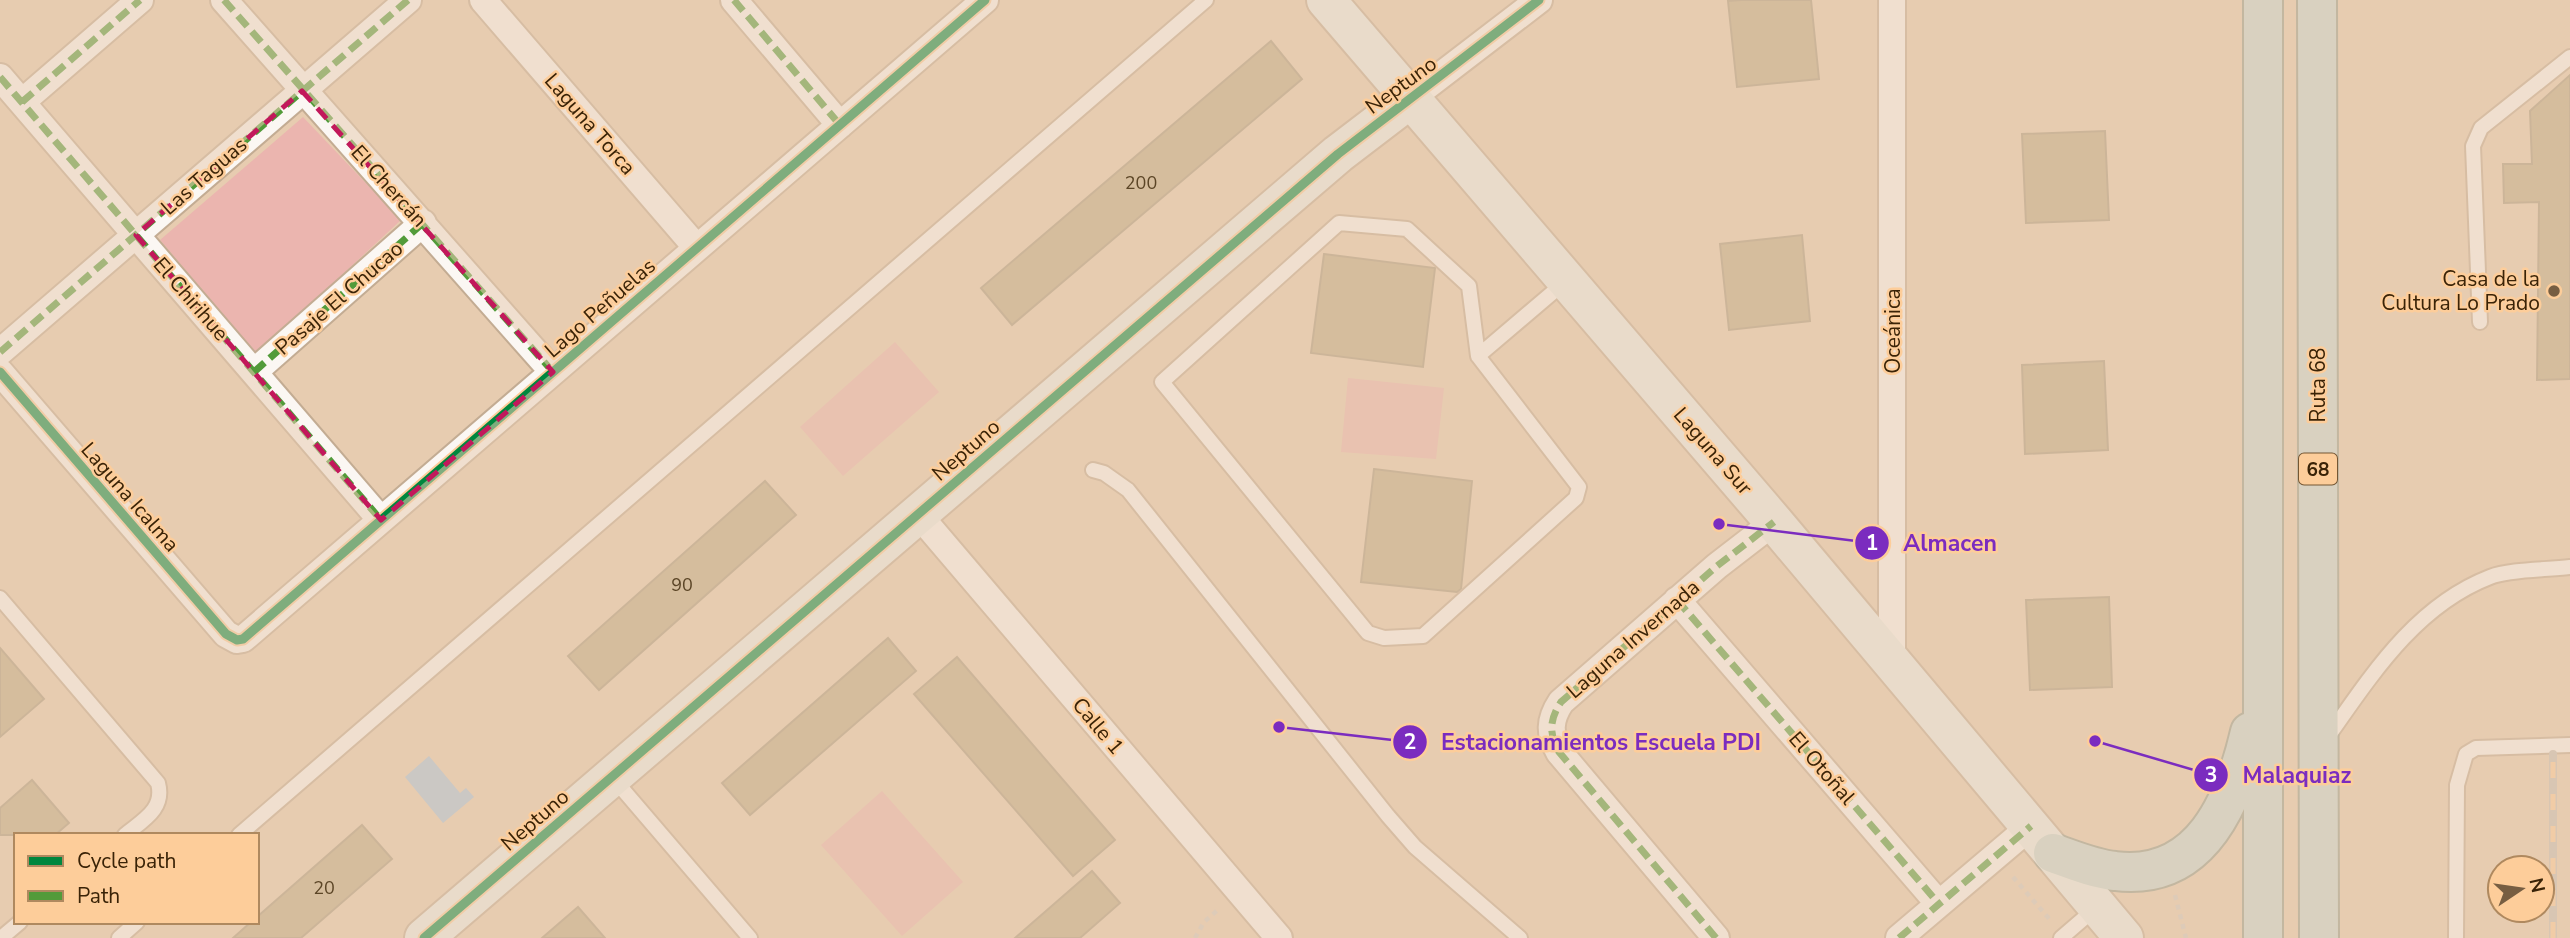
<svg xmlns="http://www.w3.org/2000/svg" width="2570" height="938" viewBox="0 0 2570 938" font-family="'Nunito Sans',sans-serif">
<rect width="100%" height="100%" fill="#e7ccb0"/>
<!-- green -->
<path fill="#ebb5af" d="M 303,117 L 401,220 L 257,354 L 160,240 Z
M 895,342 L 939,392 L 843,476 L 800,427 Z
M 1348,378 L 1444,388 L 1436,459 L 1341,452 Z
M 882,791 L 963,882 L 902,936 L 821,845 Z"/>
<!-- water -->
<path fill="#a8c3dc" d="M 429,756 L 460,793 L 466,788 L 474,797 L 443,823 L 405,777 Z"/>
<!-- building -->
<path fill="#bfaa85" stroke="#ac9a7d" stroke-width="2" d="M 1741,0 L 1811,0 L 1819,79 L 1737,87 L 1728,1 Z
M 1271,41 L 1302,79 L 1012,325 L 981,288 Z
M 2570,75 L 2570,379 L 2537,380 L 2539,202 L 2504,203 L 2503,164 L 2532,164 L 2530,111 Z
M 2105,131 L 2109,220 L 2026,223 L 2022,134 Z
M 1802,235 L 1810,321 L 1729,330 L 1720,244 Z
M 1324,254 L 1435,268 L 1423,367 L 1311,353 Z
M 2104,361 L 2108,450 L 2025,454 L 2022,365 Z
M 1374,469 L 1472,481 L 1461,589 L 1457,592 L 1361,582 Z
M 765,481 L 796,515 L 599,690 L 568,656 Z
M 2109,597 L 2112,687 L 2030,690 L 2026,600 Z
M 888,638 L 916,671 L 750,815 L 722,783 Z
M 0,648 L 44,699 L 0,737 Z
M 957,657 L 1115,840 L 1073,876 L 914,694 Z
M 32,780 L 69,823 L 55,835 L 0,835 L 0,808 Z
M 362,825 L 392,859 L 301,938 L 233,938 L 251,922 L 257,922 L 257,917 Z
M 1092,871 L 1120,903 L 1080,938 L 1015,938 Z
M 578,907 L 605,938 L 542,938 Z"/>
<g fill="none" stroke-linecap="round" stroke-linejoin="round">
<!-- lane casing -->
<g stroke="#c3ac93" stroke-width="18">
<path id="lane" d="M 2480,322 L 2473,146 L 2481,128 L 2570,57
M 1478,356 L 1469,286 L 1407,229 L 1339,223 L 1162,382 L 1368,633 L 1384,638 L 1423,636 L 1576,498 L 1579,487 L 1478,356 L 1565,282
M 1093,470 L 1104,473 L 1128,490 L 1388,816 L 1415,847 L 1520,938
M 0,598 L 158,783 C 165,809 143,820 125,835
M 2327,738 C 2371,676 2415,606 2490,577 C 2510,569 2547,570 2570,567
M 613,778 L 750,938
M 239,835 L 1206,0
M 1,938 L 20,922
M 119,938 L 137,922
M 2061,938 L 2097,907
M 2456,938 L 2457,785 L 2466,754 L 2476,748 L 2570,745"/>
</g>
<!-- street casing -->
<g stroke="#c3ac93" stroke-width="30">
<path id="street" d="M 224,0 L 553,372
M 483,0 L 697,248
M 734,0 L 840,125
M 0,77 L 381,520
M 1410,99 L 1539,0
M 22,102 L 140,0
M 0,352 L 408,0
M 0,372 L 226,634 L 237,640 L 243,639 L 985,0
M 254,372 L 423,223
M 918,514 L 1279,938
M 1677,600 L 1939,904
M 1892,663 L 1892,0
M 1716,938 L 1559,752 C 1549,734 1549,720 1561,702 L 1717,566 L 1774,522
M 1899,938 L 2031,826"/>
</g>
<!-- secondary casing -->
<g stroke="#c3ac93" stroke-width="42">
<path id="secondary" d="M 1326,0 L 1774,522 L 2124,938
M 424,938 L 1338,154 L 1410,99"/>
</g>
<!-- highway casing -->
<g stroke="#979d8d" stroke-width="42">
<path id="highway" d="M 2263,0 L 2263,938
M 2317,0 L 2319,938
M 2053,853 C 2073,860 2094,869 2115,871 C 2201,882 2234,801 2250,732"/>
</g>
<!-- path -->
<path stroke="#d1c9c0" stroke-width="4.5" stroke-dasharray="5 5" stroke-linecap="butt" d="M 2013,877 L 2051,921
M 2175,895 L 2186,938
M 1195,938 L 1204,922 L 1220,908"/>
<!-- lane -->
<use href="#lane" stroke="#fbf7f3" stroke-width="14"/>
<!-- street -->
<use href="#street" stroke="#fbf7f3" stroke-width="26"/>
<!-- secondary -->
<use href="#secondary" stroke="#eceee9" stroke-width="38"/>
<!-- highway -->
<use href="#highway" stroke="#c8d7d2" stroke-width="38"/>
<!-- rail casing -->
<g stroke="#c6beb6" stroke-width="8">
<path id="rail" d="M 2553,938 L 2553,754"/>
</g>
<!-- rail -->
<use href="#rail" stroke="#fdcd9a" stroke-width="5" stroke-dasharray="16" stroke-linecap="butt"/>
<!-- quiet -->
<path stroke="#529b3a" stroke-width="7" stroke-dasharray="14 7" stroke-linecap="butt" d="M 224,0 L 553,372
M 734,0 L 840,125
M 0,77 L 381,520
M 22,102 L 140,0
M 0,352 L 408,0
M 254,372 L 423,223
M 1677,600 L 1939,904
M 1716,938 L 1559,752 C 1549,734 1549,720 1561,702 L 1717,566 L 1774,522
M 1899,938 L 2031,826"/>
<!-- cycleway casing -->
<g stroke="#fdcd9a" stroke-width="13">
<path id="cycleway" d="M 0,372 L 226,634 L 237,640 L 243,639 L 985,0
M 424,938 L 1338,154 L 1539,0"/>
</g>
<!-- cycleway -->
<use href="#cycleway" stroke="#00873e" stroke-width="9"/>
</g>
<!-- marked area -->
<path d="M0 0H2570V938H0ZM 302,91 L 553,372 L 381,520 L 136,235 Z" fill="#e7ccb0" fill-opacity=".55" fill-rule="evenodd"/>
<path fill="none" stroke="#c2185b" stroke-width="5" stroke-dasharray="14 9" stroke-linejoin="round" d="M 302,91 L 553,372 L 381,520 L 136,235 Z"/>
<!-- markers -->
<circle fill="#775e42" stroke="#fdcd9a" stroke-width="2.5" cx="2554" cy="291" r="7"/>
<g text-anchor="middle" stroke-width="5" stroke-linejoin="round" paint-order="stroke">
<!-- number labels -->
<g font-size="18" fill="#5b4526">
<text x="1141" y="189">200</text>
<text x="682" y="591">90</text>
<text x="324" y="894">20</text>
</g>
<!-- shield labels -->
<rect fill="#fdcd9a" stroke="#745633" stroke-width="2" x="2299" y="453.5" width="38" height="31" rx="5"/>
<g font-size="19" font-weight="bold" fill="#3a2307">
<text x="2318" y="476">68</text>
</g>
<!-- street labels -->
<g font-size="21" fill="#3a2307" stroke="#fdcd9a">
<text transform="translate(1401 85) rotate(-36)" y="7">Neptuno</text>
<text transform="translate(590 124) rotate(49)" y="7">Laguna Torca</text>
<text transform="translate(204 176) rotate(-41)" y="7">Las Taguas</text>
<text transform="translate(389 186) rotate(48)" y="7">El Chercán</text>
<text transform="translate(339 298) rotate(-41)" y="7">Pasaje El Chucao</text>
<text transform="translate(191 299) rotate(49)" y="7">El Chirihue</text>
<text transform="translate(600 308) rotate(-41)" y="7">Lago Peñuelas</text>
<text transform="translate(1893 331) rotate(-90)" y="7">Oceánica</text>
<text transform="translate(2318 385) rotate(-90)" y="7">Ruta 68</text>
<text transform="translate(966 450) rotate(-41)" y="7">Neptuno</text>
<text transform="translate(1713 451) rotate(49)" y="7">Laguna Sur</text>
<text transform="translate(130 497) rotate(49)" y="7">Laguna Icalma</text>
<text transform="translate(1633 639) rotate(-41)" y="7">Laguna Invernada</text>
<text transform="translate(1098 726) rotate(50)" y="7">Calle 1</text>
<text transform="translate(1822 768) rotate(49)" y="7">El Otoñal</text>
<text transform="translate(535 820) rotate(-41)" y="7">Neptuno</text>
</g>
<!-- poi labels -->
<g font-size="21" fill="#3a2307" stroke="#fdcd9a" text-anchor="end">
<text x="2540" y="286">Casa de la<tspan x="2540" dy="24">Cultura Lo Prado</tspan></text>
</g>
</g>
<!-- callouts -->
<path fill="none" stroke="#7b2cbf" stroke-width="2.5" d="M1719 524L1872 543M1279 727L1410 742M2095 741L2211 775"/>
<g fill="#7b2cbf" stroke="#fdcd9a" stroke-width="2.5">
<circle cx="1719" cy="524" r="7"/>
<circle cx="1279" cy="727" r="7"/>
<circle cx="2095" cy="741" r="7"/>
<circle cx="1872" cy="543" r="18"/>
<circle cx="1410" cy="742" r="18"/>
<circle cx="2211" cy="775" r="18"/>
</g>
<g font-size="21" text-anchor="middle" font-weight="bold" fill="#fff">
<text x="1872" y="550">1</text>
<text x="1410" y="749">2</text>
<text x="2211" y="782">3</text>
</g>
<g font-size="23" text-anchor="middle" font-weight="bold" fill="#7b2cbf" stroke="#fdcd9a" stroke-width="5" stroke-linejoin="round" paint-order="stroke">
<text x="1950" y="551">Almacen</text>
<text x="1601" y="750">Estacionamientos Escuela PDI</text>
<text x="2297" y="783">Malaquiaz</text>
</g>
<!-- legend -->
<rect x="14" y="833" width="245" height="91" fill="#fdcd9a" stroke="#af895f" stroke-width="2"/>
<rect x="28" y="856" width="35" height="10" fill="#00873e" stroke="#af895f" stroke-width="2"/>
<text x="77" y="868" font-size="21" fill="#3a2307">Cycle path</text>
<rect x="28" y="891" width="35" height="10" fill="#529b3a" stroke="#af895f" stroke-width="2"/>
<text x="77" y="903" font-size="21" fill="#3a2307">Path</text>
<!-- north arrow -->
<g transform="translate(2521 889) rotate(77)"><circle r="33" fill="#fdcd9a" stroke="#af895f" stroke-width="2"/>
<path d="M0-5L12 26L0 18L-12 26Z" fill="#775e42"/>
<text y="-10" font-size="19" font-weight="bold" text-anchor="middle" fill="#3a2307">N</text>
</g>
</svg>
